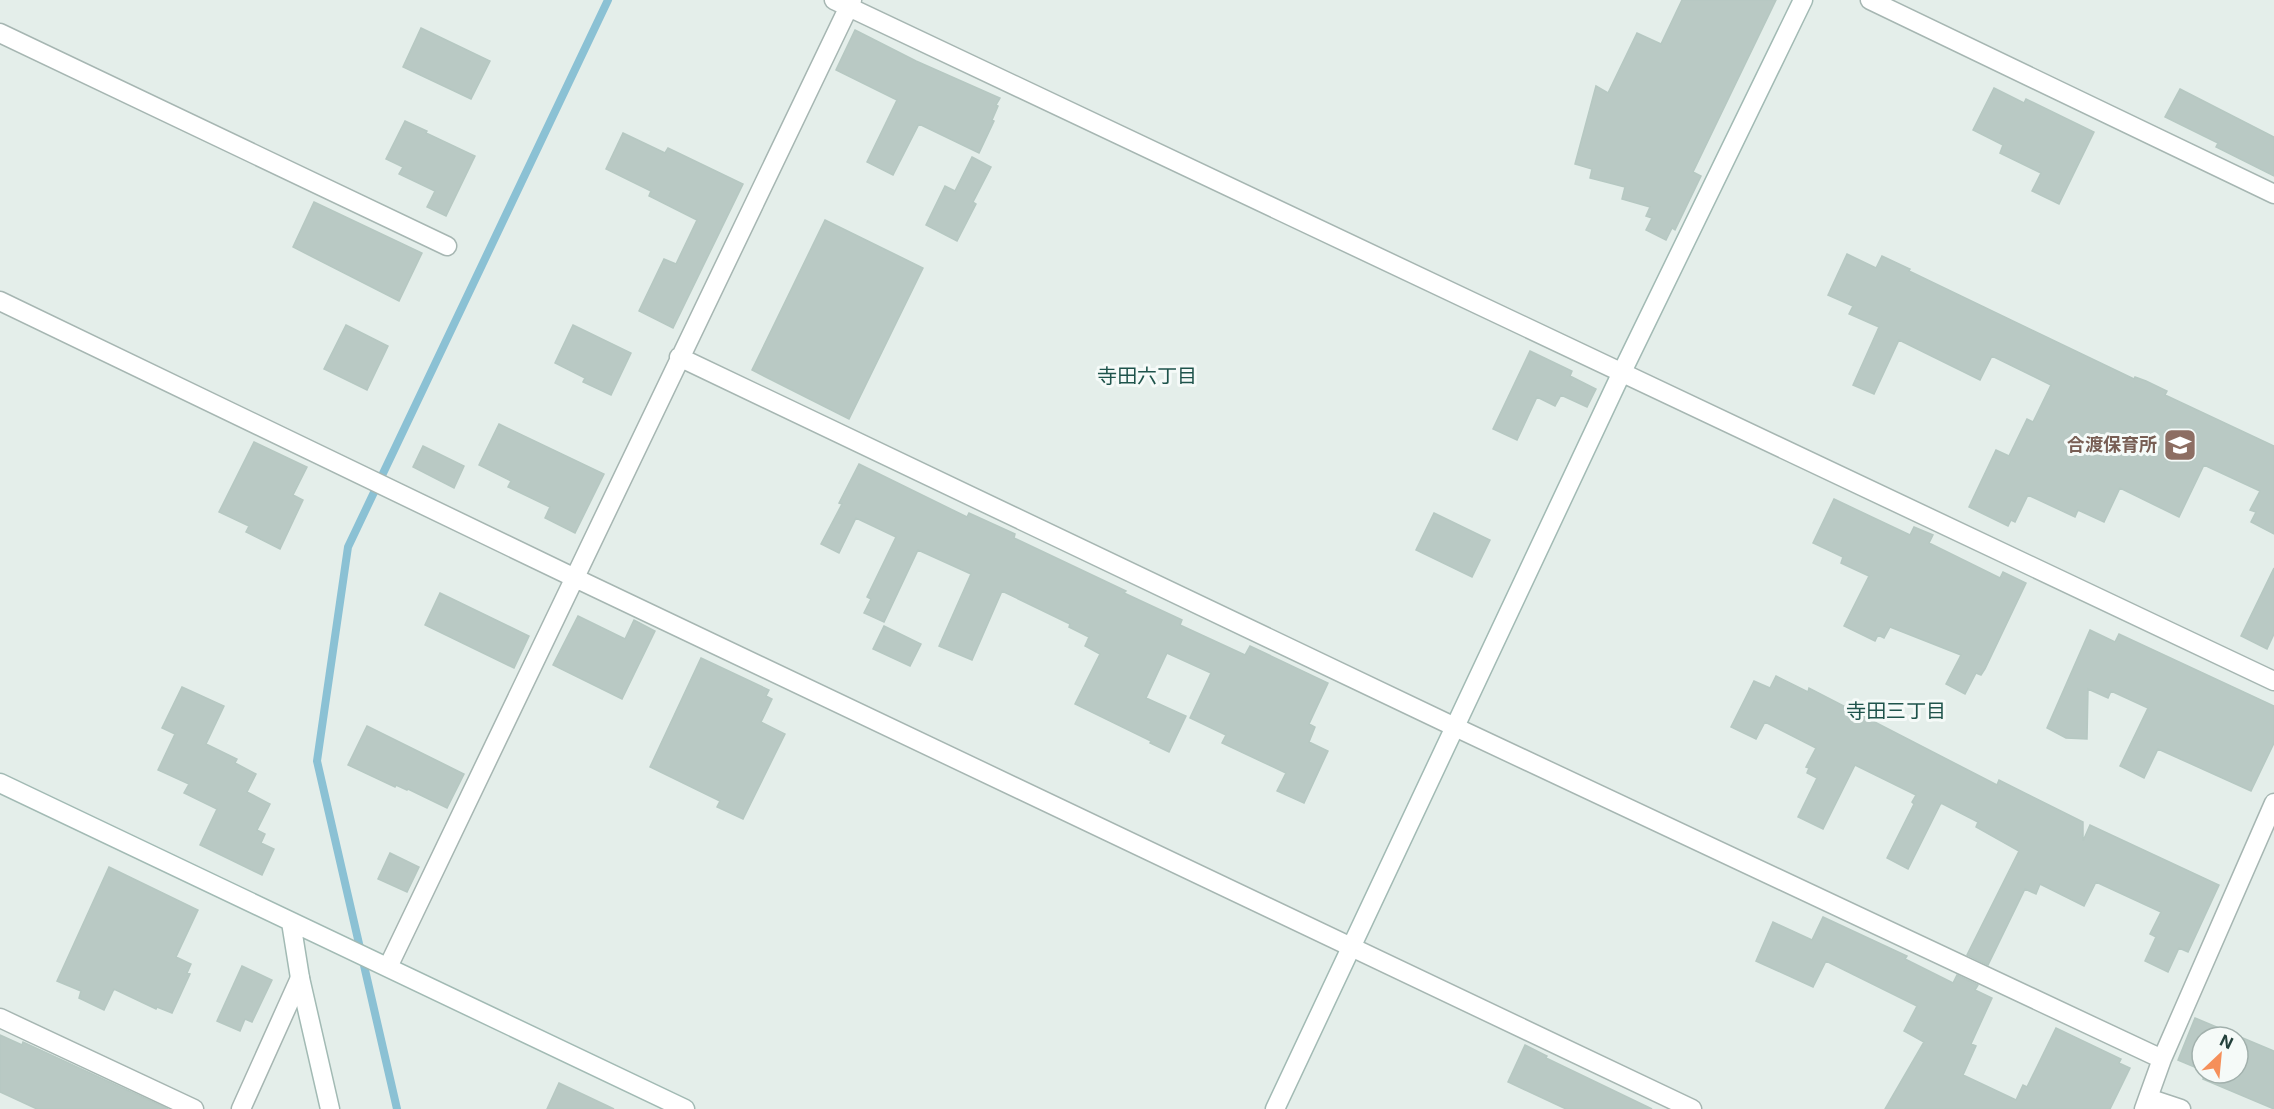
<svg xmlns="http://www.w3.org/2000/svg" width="2274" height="1109" viewBox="0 0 2274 1109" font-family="Inter,'Noto Sans JP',sans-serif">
<rect width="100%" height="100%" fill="#e4eeea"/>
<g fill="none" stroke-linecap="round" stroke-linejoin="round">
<!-- stream -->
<path stroke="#8bc1d4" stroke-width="8" d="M 397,1109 L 317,761 L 348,547 L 608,0"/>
</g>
<!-- building -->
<path fill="#b9c9c4" stroke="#b6c8c2" stroke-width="1.5" d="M 1682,0 L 1776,0 L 1693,172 L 1701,176 L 1675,230 L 1672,228 L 1666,240 L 1646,230 L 1652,218 L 1646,216 L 1650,207 L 1622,199 L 1625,187 L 1590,178 L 1592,169 L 1575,164 L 1596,86 L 1608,93 L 1637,33 L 1661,44 Z
M 421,28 L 490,61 L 471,99 L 403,67 Z
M 855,30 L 916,61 L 1000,98 L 996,105 L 998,106 L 992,120 L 994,121 L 979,153 L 919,124 L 893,175 L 867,162 L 897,100 L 836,70 Z
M 1994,88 L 2024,103 L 2026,99 L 2094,132 L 2059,204 L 2032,191 L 2041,173 L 2000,153 L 2003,145 L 1973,130 Z
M 2180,89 L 2274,137 L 2274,176 L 2216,147 L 2218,143 L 2165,117 Z
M 405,121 L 427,131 L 426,133 L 475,156 L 446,216 L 427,207 L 435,191 L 399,174 L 403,167 L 386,159 Z
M 623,133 L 665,153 L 668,148 L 743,184 L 673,328 L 639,311 L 664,259 L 676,264 L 697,220 L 649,196 L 651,191 L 606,169 Z
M 972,157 L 991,167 L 973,202 L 976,204 L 957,241 L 926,225 L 945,186 L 955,191 Z
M 314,202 L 422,253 L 399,301 L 293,247 Z
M 825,220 L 923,268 L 849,419 L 752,370 Z
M 1847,254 L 1876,268 L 1882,256 L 1910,269 L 1909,271 L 2134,379 L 2135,377 L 2146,381 L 2167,391 L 2165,395 L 2274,446 L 2274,534 L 2251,522 L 2256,512 L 2250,510 L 2260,491 L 2204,465 L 2179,517 L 2120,488 L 2104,522 L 2078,510 L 2075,517 L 2028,495 L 2015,522 L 2011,520 L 2008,526 L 1969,507 L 1996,450 L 2009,456 L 2027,419 L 2033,422 L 2051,385 L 1992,356 L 1980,380 L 1899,340 L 1874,394 L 1853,385 L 1879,327 L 1849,314 L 1853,306 L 1828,295 Z
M 346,325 L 388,346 L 367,390 L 324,369 Z
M 573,325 L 631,353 L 611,395 L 583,382 L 585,378 L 555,363 Z
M 1530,351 L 1572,371 L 1570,376 L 1596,389 L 1587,407 L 1561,395 L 1555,406 L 1537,397 L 1517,440 L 1493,429 Z
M 499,424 L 604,474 L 575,533 L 545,518 L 550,507 L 508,487 L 511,481 L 479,465 Z
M 254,442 L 307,467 L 293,495 L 303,500 L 280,549 L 246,532 L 249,526 L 219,512 Z
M 423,446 L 464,466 L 454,488 L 413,467 Z
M 859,464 L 967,517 L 969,513 L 1015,534 L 1014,538 L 1126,591 L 1124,593 L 1182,620 L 1180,625 L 1245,655 L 1250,646 L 1328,683 L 1309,724 L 1315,727 L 1309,742 L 1328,751 L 1304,803 L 1277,791 L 1286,773 L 1222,743 L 1226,735 L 1190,718 L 1211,673 L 1167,653 L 1146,698 L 1186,716 L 1169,752 L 1150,743 L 1151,741 L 1075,704 L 1100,654 L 1085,646 L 1089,637 L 1069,627 L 1070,624 L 1002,591 L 972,660 L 939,646 L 971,574 L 918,550 L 884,622 L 864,613 L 871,599 L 867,597 L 896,537 L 856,518 L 839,553 L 821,544 L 842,504 L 839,503 Z
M 1834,499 L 1910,535 L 1914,527 L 1933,535 L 1929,543 L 2000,578 L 2003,572 L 2026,583 L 1985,669 L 1981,675 L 1976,673 L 1965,694 L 1946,684 L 1961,655 L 1890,627 L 1884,638 L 1878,635 L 1875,641 L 1844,626 L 1869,576 L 1841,563 L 1843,557 L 1813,543 Z
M 1434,513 L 1490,540 L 1472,577 L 1416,550 Z
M 2274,568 L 2274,634 L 2267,649 L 2241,636 Z
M 440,593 L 529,636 L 514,668 L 425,625 Z
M 578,616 L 625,639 L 634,620 L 655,631 L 622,699 L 553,665 Z
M 884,626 L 921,644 L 910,666 L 873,649 Z
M 2090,630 L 2115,642 L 2119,634 L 2274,706 L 2274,743 L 2251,791 L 2158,749 L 2144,778 L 2120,766 L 2148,708 L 2111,691 L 2108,698 L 2088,689 L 2087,739 L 2066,738 L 2047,728 Z
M 701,658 L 769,690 L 766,696 L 772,699 L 761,722 L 785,734 L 743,819 L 717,807 L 720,801 L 650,767 Z
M 1776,676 L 1808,692 L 1809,688 L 1997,785 L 1999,780 L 2083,822 L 2083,841 L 2090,825 L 2219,885 L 2188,952 L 2179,948 L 2168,972 L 2145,961 L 2156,937 L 2150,934 L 2161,912 L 2096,882 L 2084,906 L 2040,884 L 2036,894 L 2025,889 L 1988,965 L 1967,955 L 2019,851 L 1976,827 L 1978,822 L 1941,803 L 1908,869 L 1887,858 L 1914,804 L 1912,802 L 1916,795 L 1855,765 L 1823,829 L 1798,817 L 1817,778 L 1807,773 L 1809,768 L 1806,767 L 1816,748 L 1765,722 L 1756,739 L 1731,727 L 1754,681 L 1770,688 Z
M 182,687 L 224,706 L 206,744 L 237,759 L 235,763 L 256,774 L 247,792 L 270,804 L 257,830 L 265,834 L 261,843 L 274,849 L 262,875 L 200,845 L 217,809 L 184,793 L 189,784 L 158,770 L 175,734 L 162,728 Z
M 367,726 L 464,774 L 447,808 L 408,789 L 407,790 L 396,785 L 395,787 L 348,765 Z
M 390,853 L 419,867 L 407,892 L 378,879 Z
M 109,867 L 198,910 L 176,957 L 191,964 L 187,973 L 190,974 L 172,1013 L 157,1007 L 156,1009 L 114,989 L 104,1010 L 79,998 L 81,991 L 57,981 Z
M 1823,917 L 1907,956 L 1905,959 L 1953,983 L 1957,975 L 1978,985 L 1975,990 L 1992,998 L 1971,1044 L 1976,1046 L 1963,1075 L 2016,1100 L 2023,1085 L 2027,1087 L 2056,1028 L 2121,1059 L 2119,1063 L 2130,1068 L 2110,1109 L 1885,1109 L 1924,1042 L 1904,1031 L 1917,1006 L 1826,961 L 1813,987 L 1756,961 L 1773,922 L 1812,940 Z
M 242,966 L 272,980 L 252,1022 L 245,1019 L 240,1031 L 217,1021 Z
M 2195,1018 L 2274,1051 L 2274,1109 L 2203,1079 L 2206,1073 L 2238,1073 L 2238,1037 L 2202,1037 L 2202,1070 L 2178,1060 Z
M 0,1035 L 22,1045 L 23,1042 L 168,1109 L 37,1109 L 0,1092 Z
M 1525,1045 L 1547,1056 L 1546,1058 L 1652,1109 L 1566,1109 L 1508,1082 Z
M 559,1083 L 614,1109 L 547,1109 Z"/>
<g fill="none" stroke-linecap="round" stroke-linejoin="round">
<!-- street casing -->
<g stroke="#a6b6b2" stroke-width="21">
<path id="street" d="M 834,0 L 2274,681
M 1870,0 L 2274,194
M 0,33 L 447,246
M 0,301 L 575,578 L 1692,1109
M 679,357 L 1455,727 L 2162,1059
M 388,967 L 852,0
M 0,1018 L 194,1109
M 2148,1098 L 2181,1109
M 241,1109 L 300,978
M 2144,1109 L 2162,1059 L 2274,803"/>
</g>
<!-- secondary casing -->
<g stroke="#a2bab4" stroke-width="21">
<path id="secondary" d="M 0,783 L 685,1109
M 291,922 L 300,978 L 330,1109
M 1275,1109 L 1622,372 L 1803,0"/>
</g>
<!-- street -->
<use href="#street" stroke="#fff" stroke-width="18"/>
<!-- secondary -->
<use href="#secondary" stroke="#fff" stroke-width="18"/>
</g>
<!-- icons -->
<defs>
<g id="school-square" transform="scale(1.725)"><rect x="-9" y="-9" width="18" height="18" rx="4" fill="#8d6e63" stroke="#f5faf8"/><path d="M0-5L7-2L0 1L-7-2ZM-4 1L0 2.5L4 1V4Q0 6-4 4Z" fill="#fff"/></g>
</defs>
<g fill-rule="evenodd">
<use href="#school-square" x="2180" y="445"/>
</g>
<g text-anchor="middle" stroke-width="6" stroke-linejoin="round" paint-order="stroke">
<!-- education labels -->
<g font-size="18" font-weight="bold" fill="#785e54" stroke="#f5faf8" text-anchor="end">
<text x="2157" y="451">合渡保育所</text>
</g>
<!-- neighbourhood labels -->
<g font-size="20" fill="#1e534b" stroke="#f5faf8">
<text x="1147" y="383">寺田六丁目</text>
<text x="1896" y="718">寺田三丁目</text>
</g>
</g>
<!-- north arrow -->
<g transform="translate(2220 1055) rotate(26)"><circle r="28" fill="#f5faf8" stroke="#a1b0ac" stroke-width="1.5"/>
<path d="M0-4.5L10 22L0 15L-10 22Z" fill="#f58f5a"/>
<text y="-9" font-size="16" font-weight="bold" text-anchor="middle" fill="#23403b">N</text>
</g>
</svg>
